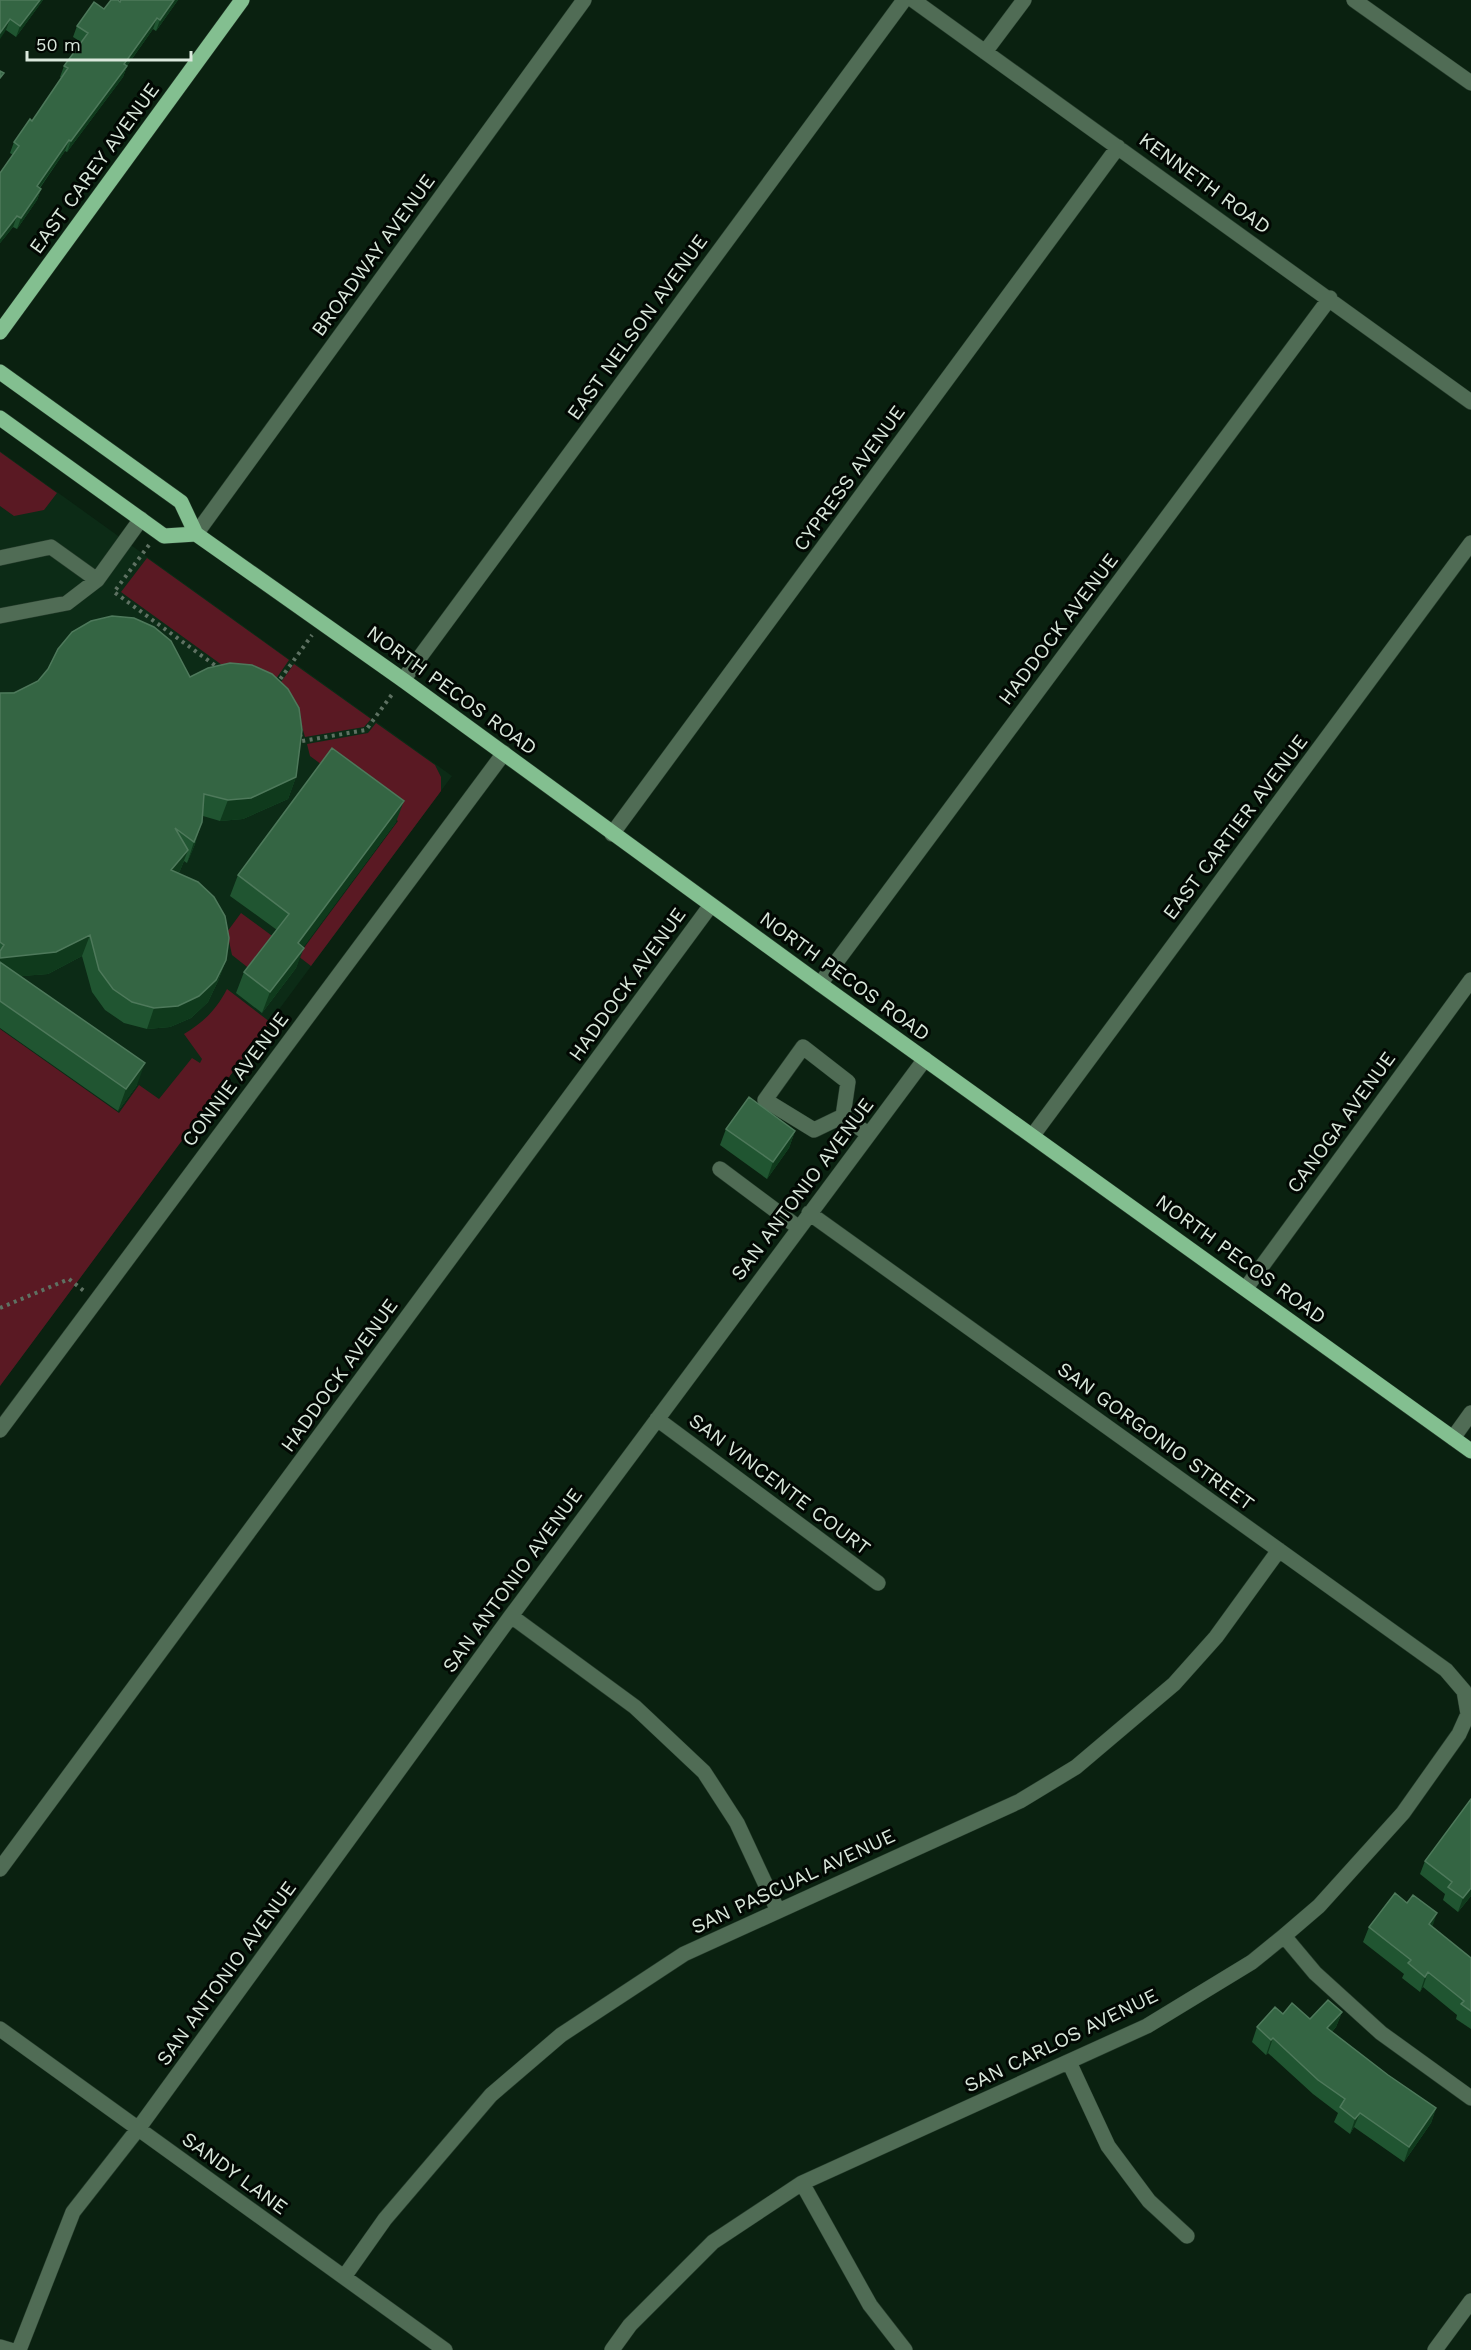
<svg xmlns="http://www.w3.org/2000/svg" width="1471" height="2350" viewBox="0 0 1471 2350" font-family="'Work Sans',sans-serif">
<rect width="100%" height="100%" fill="#0a2110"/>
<!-- built -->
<path fill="#0c2b16" d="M 0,451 L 452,776 L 0,1386 Z"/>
<!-- green -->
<path fill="#5a1923" d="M 0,452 L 57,493 L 44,510 L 14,516 L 0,506 Z
M 147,558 L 289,660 L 271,686 L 233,673 L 121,592 Z
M 294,664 L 371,719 L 364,727 L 305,737 L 300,720 L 276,689 Z
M 376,723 L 435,765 L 441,777 L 441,791 L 311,966 L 298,956 L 398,821 L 310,756 L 307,744 L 368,733 Z
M 241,913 L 275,938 L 251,970 L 232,955 L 227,932 Z
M 227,989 L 270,1022 L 0,1386 L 0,1029 L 119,1113 L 139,1085 L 159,1099 L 192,1058 L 200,1063 L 202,1059 L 184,1034 C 204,1022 216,1010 227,989 Z"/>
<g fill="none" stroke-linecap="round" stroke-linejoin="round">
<!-- minor casing -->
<g stroke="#273d2d" stroke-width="16">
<path id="minor" d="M 913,0 L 1471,402
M 1354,0 L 1471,83
M 985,52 L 1024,0
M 196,534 L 584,0
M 0,558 L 51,547 L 97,580
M 0,616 L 67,603 L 97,580 L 141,519
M 403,680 L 904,0
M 612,834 L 1118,147
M 820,984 L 1330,298
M 803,1047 L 848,1082 L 843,1116 L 814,1130 L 765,1100 Z
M 843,1116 L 868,1134
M 1033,1135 L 1471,543
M 720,1169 L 799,1228
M 1246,1288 L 1471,980
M 657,1419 L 878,1583
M 0,1430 L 504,753
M 1453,1438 L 1471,1413
M 511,1616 L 635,1707 L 704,1772 L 737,1823 L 778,1911
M 0,1869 L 711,905
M 1284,1936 L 1315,1973 L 1381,2033 L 1471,2098
M 0,2029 L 445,2350
M 1069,2062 L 1108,2146 L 1149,2201 L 1187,2236
M 802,2183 L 870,2305 L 905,2350
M 344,2277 L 385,2219 L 491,2095 L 561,2035 L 684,1954 L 1020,1801 L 1076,1767 L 1174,1684 L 1216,1637 L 1279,1550
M 0,2347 L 10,2350
M 19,2350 L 73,2212 L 138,2129 L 511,1616 L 925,1059
M 612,2350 L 630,2325 L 713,2242 L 802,2183 L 1147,2026 L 1252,1962 L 1284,1936 L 1319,1906 L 1403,1813 L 1459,1734 L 1468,1714 L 1464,1691 L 1446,1670 L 809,1213
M 1435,2350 L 1471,2301"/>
</g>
<!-- major casing -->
<g stroke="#273d2d" stroke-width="16">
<path id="major" d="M 0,332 L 242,0
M 0,372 L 181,502 L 196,534 L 403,680 L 820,984 L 1471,1451
M 0,418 L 164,536 L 196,534"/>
</g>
<!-- path -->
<path stroke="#5e7162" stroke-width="4" stroke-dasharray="3 4.5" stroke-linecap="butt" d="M 149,545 L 114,592 L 220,669
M 276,685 L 312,635
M 300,734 L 302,741 L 366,730 L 393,693
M 0,1308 L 69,1279 L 84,1291"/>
<!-- minor -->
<use href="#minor" stroke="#506c55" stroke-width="15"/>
<!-- major -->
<use href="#major" stroke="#83bf90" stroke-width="15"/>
</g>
<!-- wall -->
<path fill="#205531" d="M 0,0 L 43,0 L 16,37 L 6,30 Z
M 121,0 L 178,0 L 156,31 L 153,29 L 127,66 L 123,77 L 67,152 L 65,151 L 40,188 L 41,189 L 37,200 L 17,229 L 13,227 L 0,243 L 0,173 L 13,155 L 10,153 L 14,142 L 32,121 L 62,78 L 60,77 L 64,66 L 81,42 L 73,37 L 77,26 L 104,9 L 120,2 Z
M 190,677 L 296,777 L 288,799 L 243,819 L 220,821 L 203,816 L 195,844 L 187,863 L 184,861 L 179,873 L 226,960 L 218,981 L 208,1002 L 191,1018 L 170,1027 L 147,1029 L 124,1023 L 105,1010 L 92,992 L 82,956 L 48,974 L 21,976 L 137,1085 L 118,1111 L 0,1028 L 0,693 Z
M 396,822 L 303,947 L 296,968 L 262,1013 L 236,993 L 244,972 L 277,930 L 230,896 L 238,875 Z
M 726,1129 L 795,1131 L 789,1148 L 767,1179 L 720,1145 Z
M 1471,1799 L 1471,1896 L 1458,1912 L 1443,1900 L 1445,1894 L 1420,1874 L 1425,1861 Z
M 1369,1927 L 1432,1927 L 1471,1958 L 1471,2029 L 1456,2019 L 1457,2015 L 1423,1987 L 1420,1992 L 1402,1978 L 1404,1974 L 1363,1942 Z
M 1342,2012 L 1336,2027 L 1332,2032 L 1388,2075 L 1436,2108 L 1431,2123 L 1404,2162 L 1354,2127 L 1350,2134 L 1334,2122 L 1338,2113 L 1313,2094 L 1268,2053 L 1266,2055 L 1252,2042 L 1257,2027 L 1283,2014 L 1310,2019 Z"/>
<!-- shaded-wall -->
<path fill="#0f3a1c" d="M 40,0 L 43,0 L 16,37 L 20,26 Z
M 174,0 L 178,0 L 156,31 L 160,20 Z
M 157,18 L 153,29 L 124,70 L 127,66 L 123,77 L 67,152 L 71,141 Z
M 10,19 L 6,30 L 0,39 L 0,33 Z
M 69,140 L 65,151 L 33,197 L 37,186 Z
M 41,189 L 37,200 L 17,229 L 21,218 Z
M 17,216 L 13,227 L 0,243 L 0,238 Z
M 296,777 L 288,799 L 243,819 L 220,821 L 228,800 Z
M 404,801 L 396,822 L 291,964 L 298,943 Z
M 202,822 L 195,844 L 187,863 L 194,842 Z
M 188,850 L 180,871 L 163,891 L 171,870 Z
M 90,935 L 82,956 L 48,974 L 0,978 L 0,958 Z
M 304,948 L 296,968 L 262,1013 L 270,992 Z
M 226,960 L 218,981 L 208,1002 L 191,1018 L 170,1027 L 147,1029 L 154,1008 Z
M 145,1063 L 137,1085 L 118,1111 L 126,1089 Z
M 795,1131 L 789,1148 L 767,1179 L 773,1162 Z
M 1471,1888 L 1471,1896 L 1458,1912 L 1463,1898 Z
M 1437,1913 L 1432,1928 L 1429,1924 Z
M 1428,1972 L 1423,1987 L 1420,1992 L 1425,1977 Z
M 1342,2012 L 1336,2027 L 1322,2043 L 1327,2028 Z
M 1273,2038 L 1268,2053 L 1266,2055 L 1271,2040 Z
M 1436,2108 L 1431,2123 L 1404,2162 L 1409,2147 Z
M 1360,2113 L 1354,2127 L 1350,2134 L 1355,2119 Z"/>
<!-- building -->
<path fill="#346543" stroke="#4e795b" stroke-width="1.5" d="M 0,0 L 40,0 L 20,26 L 10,19 L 0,33 Z
M 111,0 L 118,0 L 120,2 L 121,0 L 174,0 L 160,20 L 157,18 L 124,64 L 127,66 L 71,141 L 69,140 L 37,186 L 41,189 L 21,218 L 17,216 L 0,238 L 0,173 L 19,146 L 14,142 L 30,119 L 32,121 L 68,68 L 64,66 L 88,33 L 77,26 L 94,2 L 104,9 Z
M 0,71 L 4,73 L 0,78 Z
M 112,616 L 134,618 L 154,627 L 171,641 L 190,677 L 208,668 L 230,663 L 252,665 L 272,674 L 288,689 L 299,708 L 302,730 L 296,777 L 251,798 L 228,800 L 204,794 L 202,822 L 194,842 L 175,828 L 188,850 L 171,870 L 198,882 L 214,897 L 225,916 L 229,938 L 226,960 L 216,980 L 199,996 L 178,1006 L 154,1008 L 132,1002 L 113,989 L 99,970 L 90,935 L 56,952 L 0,958 L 0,951 L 4,945 L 0,942 L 0,693 L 14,693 L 38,681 L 48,669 L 58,649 L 72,632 L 91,621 Z
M 332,748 L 404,801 L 298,943 L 304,948 L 270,992 L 244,972 L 289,914 L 238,875 Z
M 0,962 L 145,1063 L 126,1089 L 0,1001 Z
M 749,1097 L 795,1131 L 773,1162 L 726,1129 Z
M 1471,1799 L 1471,1888 L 1463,1898 L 1448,1887 L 1452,1882 L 1425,1861 Z
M 1395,1893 L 1407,1903 L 1413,1895 L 1437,1913 L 1429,1924 L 1471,1958 L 1471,2011 L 1461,2004 L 1464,2001 L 1428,1972 L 1425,1977 L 1408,1963 L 1411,1960 L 1369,1927 Z
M 1328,2000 L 1342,2012 L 1327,2028 L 1388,2075 L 1436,2108 L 1409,2147 L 1360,2113 L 1355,2119 L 1340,2107 L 1345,2099 L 1318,2080 L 1273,2038 L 1271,2040 L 1257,2027 L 1275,2007 L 1283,2014 L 1292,2003 L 1310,2019 Z"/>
<g text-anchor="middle" stroke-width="6" stroke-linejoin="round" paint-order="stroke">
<!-- street labels -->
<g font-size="20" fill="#dae8dc" stroke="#020803">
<text transform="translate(94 168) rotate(-54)" y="7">EAST CAREY AVENUE</text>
<text transform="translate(1205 183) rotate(36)" y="7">KENNETH ROAD</text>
<text transform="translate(373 255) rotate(-54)" y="7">BROADWAY AVENUE</text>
<text transform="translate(637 327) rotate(-54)" y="7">EAST NELSON AVENUE</text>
<text transform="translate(849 478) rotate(-54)" y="7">CYPRESS AVENUE</text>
<text transform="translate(1058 629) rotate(-53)" y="7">HADDOCK AVENUE</text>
<text transform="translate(452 690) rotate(36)" y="7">NORTH PECOS ROAD</text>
<text transform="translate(1235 827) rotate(-53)" y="7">EAST CARTIER AVENUE</text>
<text transform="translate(845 976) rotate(36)" y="7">NORTH PECOS ROAD</text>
<text transform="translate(627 984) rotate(-54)" y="7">HADDOCK AVENUE</text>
<text transform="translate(235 1079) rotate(-53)" y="7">CONNIE AVENUE</text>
<text transform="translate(1341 1122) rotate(-54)" y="7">CANOGA AVENUE</text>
<text transform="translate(802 1189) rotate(-53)" y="7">SAN ANTONIO AVENUE</text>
<text transform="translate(1241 1259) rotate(36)" y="7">NORTH PECOS ROAD</text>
<text transform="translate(339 1375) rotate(-54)" y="7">HADDOCK AVENUE</text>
<text transform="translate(1156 1436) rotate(36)" y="7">SAN GORGONIO STREET</text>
<text transform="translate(780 1484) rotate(37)" y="7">SAN VINCENTE COURT</text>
<text transform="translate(512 1580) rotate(-54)" y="7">SAN ANTONIO AVENUE</text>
<text transform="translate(793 1881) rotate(-25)" y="7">SAN PASCUAL AVENUE</text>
<text transform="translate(226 1973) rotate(-54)" y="7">SAN ANTONIO AVENUE</text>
<text transform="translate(1061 2040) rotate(-26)" y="7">SAN CARLOS AVENUE</text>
<text transform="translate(235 2173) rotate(36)" y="7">SANDY LANE</text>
</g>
</g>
<!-- scale -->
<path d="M27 51v9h164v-9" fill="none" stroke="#dae8dc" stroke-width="3"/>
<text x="36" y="51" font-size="18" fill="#dae8dc" stroke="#020803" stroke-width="4.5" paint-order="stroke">50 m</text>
</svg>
